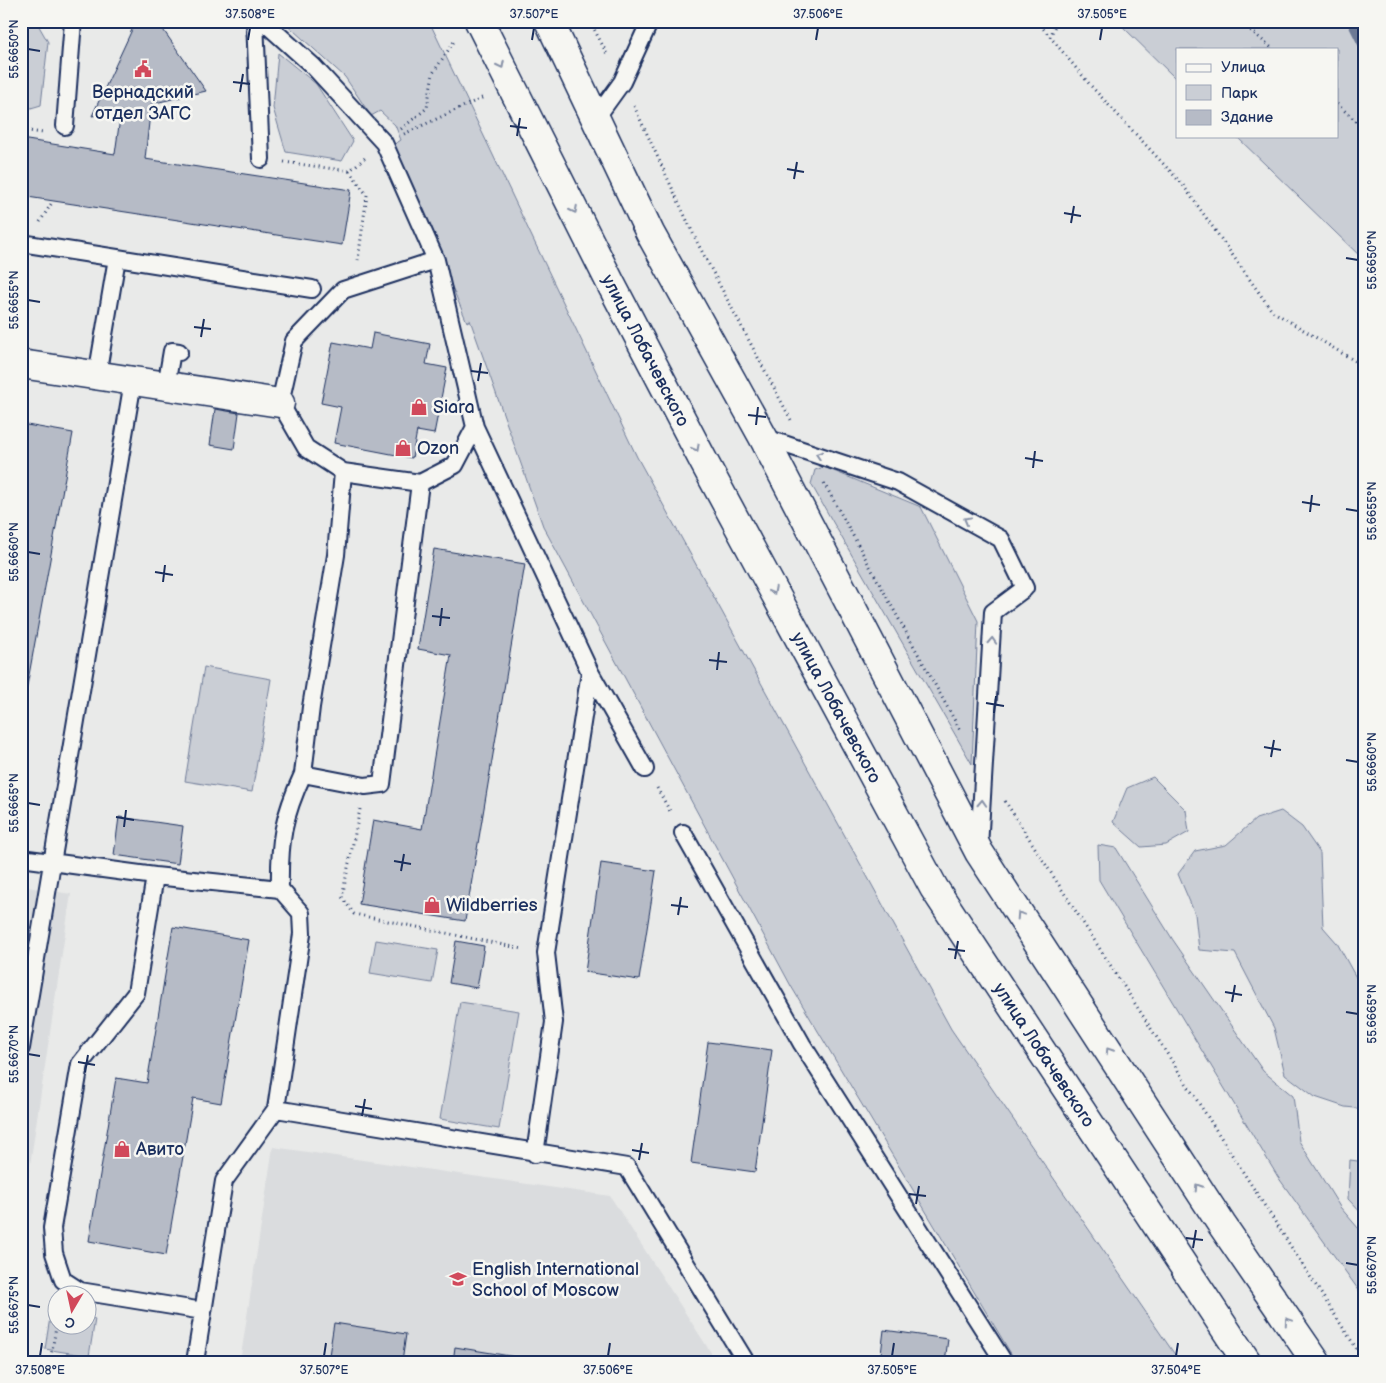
<svg xmlns="http://www.w3.org/2000/svg" width="1386" height="1383" viewBox="0 0 1386 1383" font-family="'Balsamiq Sans',sans-serif">
<rect width="100%" height="100%" fill="#e9eae9"/>
<filter id="ink" filterUnits="userSpaceOnUse"><feTurbulence type="fractalNoise" baseFrequency=".02" numOctaves="2"/><feDisplacementMap in="SourceGraphic" scale="10" xChannelSelector="R" yChannelSelector="G"/><feConvolveMatrix kernelMatrix="1 2 1 2 8 2 1 2 1" color-interpolation-filters="sRGB"/></filter>
<g filter="url(#ink)">
<!-- built -->
<path fill="#dadcde" d="M 21,886 L 71,894 L 21,1224 Z
M 273,1147 L 610,1196 L 717,1362 L 240,1362 Z"/>
<!-- green -->
<path fill="#caced5" stroke="#727e9a" d="M 21,21 L 36,21 L 48,42 L 41,105 L 21,111 Z
M 283,21 L 429,21 L 637,457 L 951,1029 L 1180,1362 L 1016,1362 L 791,986 L 543,526 L 470,320 L 467,322 L 392,146 L 401,140 L 395,125 L 380,111 L 371,116 L 345,77 Z
M 1117,21 L 1365,21 L 1365,261 L 1236,136 L 1337,136 L 1337,49 L 1177,49 L 1177,80 Z
M 278,53 L 316,84 L 353,141 L 342,161 L 286,152 L 273,108 Z
M 824,467 L 921,507 L 978,621 L 972,764 L 811,484 L 815,470 Z
M 204,667 L 271,679 L 252,792 L 185,781 Z
M 1153,777 L 1186,810 L 1189,832 L 1166,845 L 1141,847 L 1113,822 L 1127,788 Z
M 1281,811 L 1302,827 L 1320,853 L 1323,927 L 1337,943 L 1359,983 L 1365,1001 L 1365,1109 L 1345,1107 L 1315,1097 L 1285,1074 L 1274,1028 L 1235,953 L 1199,950 L 1195,914 L 1178,874 L 1195,851 L 1226,845 L 1256,819 Z
M 1098,845 L 1116,848 L 1173,940 L 1263,1071 L 1293,1096 L 1299,1141 L 1340,1207 L 1365,1236 L 1365,1299 L 1278,1177 L 1099,880 Z
M 376,940 L 438,950 L 432,983 L 370,973 Z
M 460,1002 L 519,1011 L 499,1129 L 440,1119 Z
M 1350,1160 L 1365,1162 L 1365,1217 L 1348,1199 Z
M 51,1311 L 57,1312 L 58,1326 L 88,1326 L 88,1317 L 95,1319 L 89,1356 L 45,1349 Z"/>
<g fill="none" stroke-linecap="round" stroke-linejoin="round">
<!-- stream -->
<path stroke="#6c7995" stroke-width="9" d="M 1351,21 L 1365,49"/>
</g>
<!-- building -->
<path fill="#b6bbc6" stroke="#1b2f5e" d="M 136,21 L 157,21 L 206,91 L 151,104 L 145,159 L 351,190 L 342,245 L 21,196 L 21,139 L 115,154 L 121,111 L 92,116 Z
M 373,333 L 430,344 L 426,364 L 447,368 L 434,434 L 417,431 L 412,458 L 334,443 L 341,407 L 321,403 L 333,342 L 370,349 Z
M 215,409 L 239,413 L 234,449 L 210,445 Z
M 21,424 L 73,433 L 21,719 Z
M 434,549 L 525,564 L 465,921 L 359,904 L 373,820 L 422,829 L 451,655 L 418,649 Z
M 119,817 L 183,826 L 178,864 L 114,855 Z
M 601,863 L 656,871 L 639,980 L 585,972 Z
M 173,927 L 249,940 L 221,1103 L 193,1098 L 166,1255 L 89,1241 L 116,1078 L 147,1083 Z
M 456,941 L 484,946 L 477,988 L 449,983 Z
M 708,1042 L 772,1050 L 755,1172 L 691,1163 Z
M 334,1323 L 406,1334 L 402,1362 L 328,1362 Z
M 884,1330 L 948,1339 L 945,1362 L 880,1362 Z
M 455,1347 L 516,1357 L 515,1362 L 453,1362 Z"/>
<g fill="none" stroke-linecap="round" stroke-linejoin="round">
<!-- lane casing -->
<g stroke="#1b2f5e" stroke-width="20">
<path id="lane" d="M 255,21 L 261,159
M 263,21 L 313,66 L 384,143 L 436,260 L 475,427 L 590,672 L 645,769
M 596,118 L 622,82 L 650,21
M 65,126 L 73,21
M 21,243 L 117,258
M 97,376 L 117,258 L 312,289
M 166,386 L 172,351 L 179,352
M 763,437 L 898,482 L 1001,539 L 1025,588 L 993,612 L 979,847
M 420,483 L 343,472 L 306,448 L 280,403 L 294,341 L 343,290 L 436,260
M 303,774 L 311,707 L 336,555 L 343,472
M 683,833 L 802,1044 L 1004,1362
M 21,858 L 155,876 L 280,889 L 301,913 L 302,934 L 276,1109 L 224,1181 L 195,1362
M 155,876 L 136,993 L 80,1064 L 52,1228 L 54,1253 L 63,1280 L 80,1291 L 203,1311
M 280,889 C 279,841 283,817 303,774 L 365,786 L 382,784 L 420,483 L 455,465 L 475,427
M 21,1048 L 133,381
M 276,1109 L 627,1167 L 746,1362
M 535,1154 L 554,1022 L 546,953 L 590,672"/>
</g>
<!-- street casing -->
<g stroke="#1b2f5e" stroke-width="31">
<path id="street" d="M 21,364 L 280,403"/>
</g>
<!-- secondary casing -->
<g stroke="#1b2f5e" stroke-width="31">
<g id="secondary">
<path id="s1" d="M 479,21 L 611,284 L 704,462 L 934,888 L 1247,1362"/>
<path d="M 549,21 L 650,233 L 763,437 L 979,852 L 1222,1225 L 1316,1362"/>
</g>
</g>
<!-- path -->
<path stroke="#1b2f5e" stroke-width="3" stroke-dasharray="1 4" stroke-linecap="butt" d="M 590,21 L 608,56
M 1037,21 L 1091,86 L 1183,185 L 1272,311 L 1365,367
M 1239,21 L 1273,49
M 1050,37 L 1057,21
M 1337,104 L 1365,129
M 634,106 L 698,244 L 791,420
M 401,129 L 427,108 L 433,73 L 455,40
M 21,130 L 43,133
M 404,134 L 484,97
M 284,162 L 349,171 L 365,158
M 349,171 L 367,195 L 358,260
M 40,222 L 53,201
M 824,483 L 961,732
M 657,788 L 671,813
M 1005,801 L 1365,1362
M 360,809 L 342,897 L 354,914 L 523,949
M 50,1362 L 58,1316"/>
<!-- lane -->
<use href="#lane" stroke="#f6f6f2" stroke-width="16"/>
<!-- street -->
<use href="#street" stroke="#f6f6f2" stroke-width="28"/>
<!-- secondary -->
<use href="#secondary" stroke="#f6f6f2" stroke-width="28"/>
</g>
<!-- one-way arrows -->
<defs><path id="oneway-chevron" d="M-2-3.5L2.5 0L-2 3.5" fill="none" stroke-width="1.6" stroke-linecap="round" stroke-linejoin="round" transform="scale(1.25)"/></defs>
<g stroke="#8892a8">
<use href="#oneway-chevron" transform="translate(501 65) rotate(63)"/>
<use href="#oneway-chevron" transform="translate(574 210) rotate(63)"/>
<use href="#oneway-chevron" transform="translate(696 448) rotate(62)"/>
<use href="#oneway-chevron" transform="translate(819 455) rotate(-162)"/>
<use href="#oneway-chevron" transform="translate(967 520) rotate(-151)"/>
<use href="#oneway-chevron" transform="translate(773 591) rotate(62)"/>
<use href="#oneway-chevron" transform="translate(992 641) rotate(-87)"/>
<use href="#oneway-chevron" transform="translate(982 803) rotate(-87)"/>
<use href="#oneway-chevron" transform="translate(1020 915) rotate(-123)"/>
<use href="#oneway-chevron" transform="translate(1109 1051) rotate(-123)"/>
<use href="#oneway-chevron" transform="translate(1198 1187) rotate(-123)"/>
<use href="#oneway-chevron" transform="translate(1288 1321) rotate(-124)"/>
</g>
</g>
<!-- ticks -->
<path fill="none" stroke="#1b2f5e" stroke-width="2" d="M 248,40 L 250,28M 532,40 L 534,28M 816,40 L 818,28M 1100,40 L 1102,28M 28,49 L 40,51M 233,82 L 250,84M 240,92 L 243,74M 510,126 L 527,128M 517,136 L 520,118M 787,169 L 804,172M 794,179 L 797,162M 1064,213 L 1081,216M 1071,223 L 1074,206M 1346,258 L 1358,260M 28,300 L 40,302M 194,327 L 211,329M 201,337 L 204,319M 471,371 L 488,373M 478,381 L 481,363M 748,415 L 766,417M 756,425 L 758,407M 1025,458 L 1043,461M 1033,468 L 1035,451M 1302,502 L 1320,505M 1346,509 L 1358,511M 1310,512 L 1312,495M 28,552 L 40,554M 155,572 L 173,575M 163,582 L 165,565M 432,616 L 450,618M 440,626 L 442,608M 709,660 L 727,662M 717,670 L 719,652M 986,703 L 1004,706M 994,713 L 996,696M 1264,747 L 1281,750M 1271,757 L 1274,740M 1346,760 L 1358,762M 28,803 L 40,805M 116,817 L 134,820M 124,827 L 126,810M 394,861 L 411,864M 401,871 L 404,854M 671,905 L 688,907M 678,915 L 681,897M 948,949 L 965,951M 955,959 L 958,941M 1225,992 L 1242,995M 1232,1002 L 1235,985M 1346,1012 L 1358,1014M 28,1054 L 40,1056M 78,1062 L 95,1065M 85,1072 L 88,1055M 355,1106 L 372,1109M 362,1116 L 365,1099M 632,1150 L 649,1153M 639,1160 L 642,1143M 909,1194 L 926,1196M 916,1204 L 919,1186M 1186,1238 L 1203,1240M 1193,1248 L 1196,1230M 1346,1263 L 1358,1265M 28,1305 L 40,1307M 40,1356 L 42,1343M 324,1356 L 326,1343M 608,1356 L 610,1343M 892,1356 L 894,1343M 1176,1356 L 1178,1343"/>
<!-- icons -->
<defs>
<g id="civic-bare" transform="scale(1.35)"><path d="M-.6-6.5H3V-4.5H.6V-3L4-1V1h2V6H-6V1h2V-1L-.6-3ZM-1.2 2.5V6h2.4V2.5Z" fill="#d1495b" stroke="#f6f6f2" stroke-width="2.5" paint-order="stroke"/></g>
<g id="shop-bare" transform="scale(1.35)"><path d="M-5-2.5h2.3a2.7 3.5 0 0 1 5.4 0H5L5.5 6h-11ZM-1.5-2.5h3a1.5 2.3 0 0 0-3 0Z" fill="#d1495b" stroke="#f6f6f2" stroke-width="2.5" paint-order="stroke"/></g>
<g id="school-bare" transform="scale(1.35)"><path d="M0-5L7-2L0 1L-7-2ZM-4 1L0 2.5L4 1V4Q0 6-4 4Z" fill="#d1495b" stroke="#f6f6f2" stroke-width="2.5" paint-order="stroke"/></g>
</defs>
<g fill-rule="evenodd">
<use href="#civic-bare" x="143" y="69"/>
<use href="#shop-bare" x="419" y="407"/>
<use href="#shop-bare" x="403" y="448"/>
<use href="#shop-bare" x="432" y="905"/>
<use href="#shop-bare" x="122" y="1149"/>
<use href="#school-bare" x="458" y="1279"/>
</g>
<g text-anchor="middle" stroke-width="5" stroke-linejoin="round" paint-order="stroke">
<!-- poi labels -->
<g font-size="18" fill="#1b2f5e" stroke="#f6f6f2" text-anchor="start">
<text x="143" y="98" text-anchor="middle">Вернадский<tspan x="143" dy="21">отдел ЗАГС</tspan></text>
<text x="433" y="413">Siara</text>
<text x="417" y="454">Ozon</text>
<text x="446" y="911">Wildberries</text>
<text x="136" y="1155">Авито</text>
<text x="472" y="1275">English International<tspan x="472" dy="21">School of Moscow</tspan></text>
</g>
<!-- street labels -->
<g font-size="18" fill="#1b2f5e" stroke="#f6f6f2">
<text dy="6" stroke="none"><textPath href="#s1" startOffset="369">улица Лобачевского</textPath></text>
<text dy="6" stroke="none"><textPath href="#s1" startOffset="774">улица Лобачевского</textPath></text>
<text dy="6" stroke="none"><textPath href="#s1" startOffset="1179">улица Лобачевского</textPath></text>
</g>
</g>
<!-- margin -->
<rect width="1386" height="1383" fill="none" stroke="#f6f6f2" stroke-width="55"/>
<!-- legend -->
<rect x="1176" y="48" width="162" height="90" fill="#f6f6f2" stroke="#9ea6b7"/>
<rect x="1186" y="64" width="25" height="8" fill="#f6f6f2" stroke="#9ea6b7"/>
<text x="1221" y="72" font-size="15" fill="#1b2f5e">Улица</text>
<rect x="1186" y="85" width="25" height="15" fill="#caced5" stroke="#9ea6b7"/>
<text x="1221" y="98" font-size="15" fill="#1b2f5e">Парк</text>
<rect x="1186" y="110" width="25" height="15" fill="#b6bbc6" stroke="#9ea6b7"/>
<text x="1221" y="122" font-size="15" fill="#1b2f5e">Здание</text>
<!-- north arrow -->
<g transform="translate(72 1310) rotate(189)"><circle r="24" fill="#f6f6f2" stroke="#9ea6b7"/>
<path d="M0-4L9 19L0 12L-9 19Z" fill="#d1495b"/>
<text y="-8" font-size="14" font-weight="bold" text-anchor="middle" fill="#1b2f5e">С</text>
</g>
<rect x="28" y="28" width="1330" height="1328" fill="none" stroke="#1b2f5e" stroke-width="2"/>
<g font-size="12" text-anchor="middle" fill="#1b2f5e">
<text x="250" y="18">37.508°E</text>
<text x="534" y="18">37.507°E</text>
<text x="818" y="18">37.506°E</text>
<text x="1102" y="18">37.505°E</text>
<text transform="translate(14 49) rotate(-90)" y="4">55.6650°N</text>
<text transform="translate(1372 260) rotate(-90)" y="4">55.6650°N</text>
<text transform="translate(14 300) rotate(-90)" y="4">55.6655°N</text>
<text transform="translate(1372 511) rotate(-90)" y="4">55.6655°N</text>
<text transform="translate(14 552) rotate(-90)" y="4">55.6660°N</text>
<text transform="translate(1372 762) rotate(-90)" y="4">55.6660°N</text>
<text transform="translate(14 803) rotate(-90)" y="4">55.6665°N</text>
<text transform="translate(1372 1014) rotate(-90)" y="4">55.6665°N</text>
<text transform="translate(14 1054) rotate(-90)" y="4">55.6670°N</text>
<text transform="translate(1372 1265) rotate(-90)" y="4">55.6670°N</text>
<text transform="translate(14 1305) rotate(-90)" y="4">55.6675°N</text>
<text x="40" y="1374">37.508°E</text>
<text x="324" y="1374">37.507°E</text>
<text x="608" y="1374">37.506°E</text>
<text x="892" y="1374">37.505°E</text>
<text x="1176" y="1374">37.504°E</text>
</g>
</svg>
